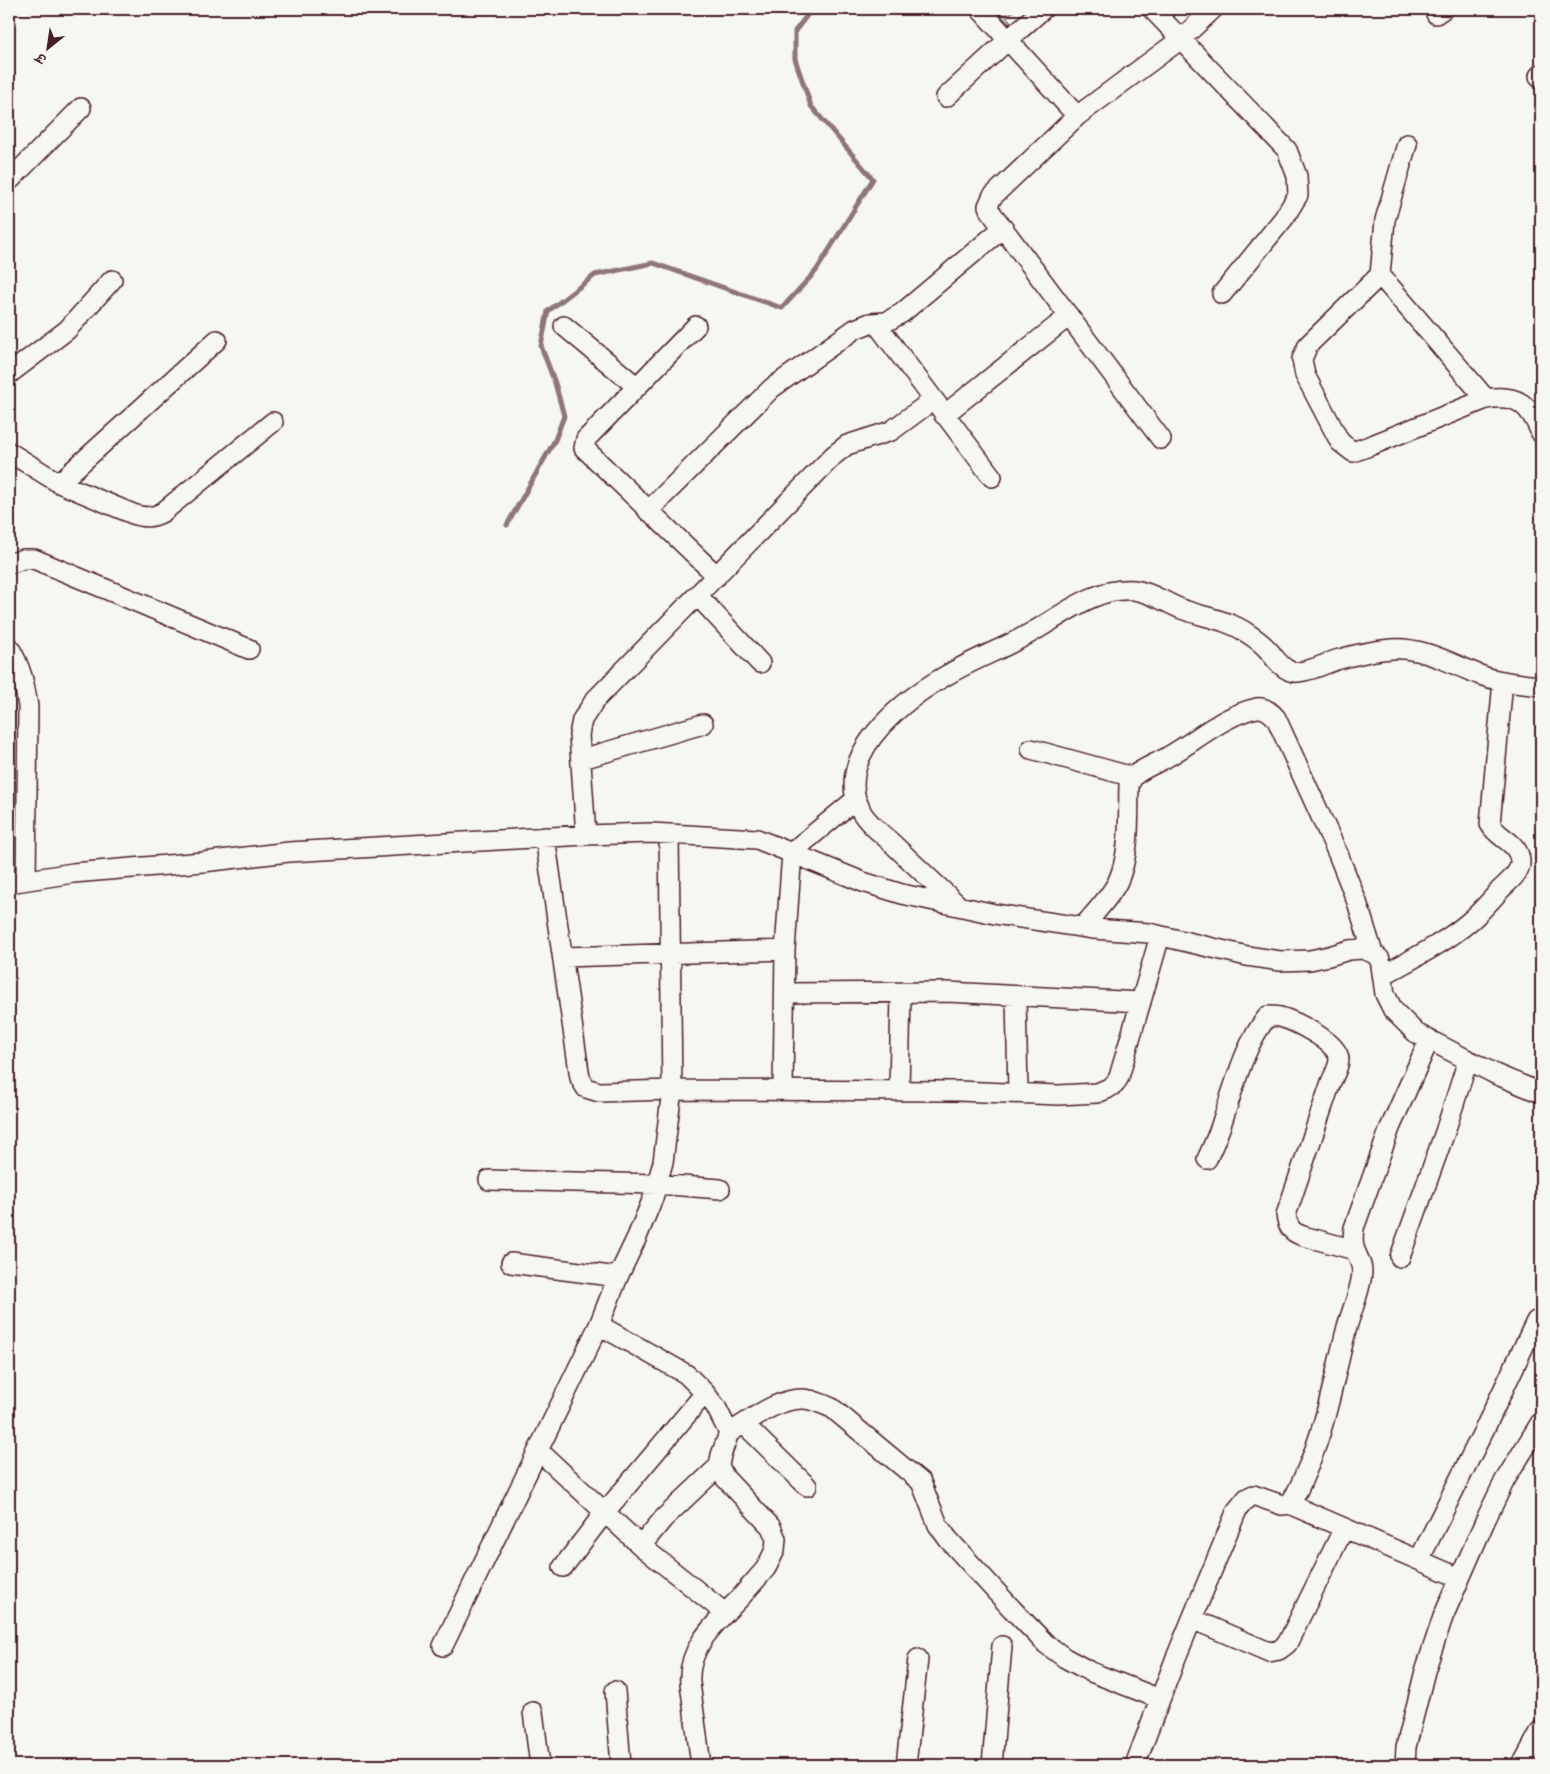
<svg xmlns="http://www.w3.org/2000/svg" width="1550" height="1774" viewBox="0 0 1550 1774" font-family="Kalam,'Playpen Sans Deva',sans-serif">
<rect width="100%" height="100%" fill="#f6f6f2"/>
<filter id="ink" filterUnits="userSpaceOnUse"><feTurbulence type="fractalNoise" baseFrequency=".02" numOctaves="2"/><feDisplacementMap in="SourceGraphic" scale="10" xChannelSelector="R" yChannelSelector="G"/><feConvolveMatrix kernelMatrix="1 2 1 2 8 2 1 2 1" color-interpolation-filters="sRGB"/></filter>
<g filter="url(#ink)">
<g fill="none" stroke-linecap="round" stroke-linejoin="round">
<!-- stream -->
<path stroke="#8e747a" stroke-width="5" d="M 507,525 L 555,440 L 564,416 L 555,383 L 541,346 L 548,311 L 595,275 L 653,263 L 782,308 L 816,271 L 873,179 L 811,106 L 795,59 L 795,31 L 812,9"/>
</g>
<!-- building -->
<path fill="#ccc1c0" stroke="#4a1f2b" d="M 995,9 L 1016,9 L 1007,17 L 1011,22 L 1009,24 Z"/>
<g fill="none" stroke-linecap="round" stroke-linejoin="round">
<!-- minor casing -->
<g stroke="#4a1f2b" stroke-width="22">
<path id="minor" d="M 1043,9 L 1008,40 L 1077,116 L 1181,39 L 1213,9
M 1152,9 L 1287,150 L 1297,176 L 1298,195 L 1284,218 L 1222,294
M 1436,14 L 1443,9
M 1539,76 L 1541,74
M 946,97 L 1008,40 L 980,9
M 1077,116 L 992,197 L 988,206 L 990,211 L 1161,439
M 9,181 L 81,108
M 1380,275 L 1385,220 L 1407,144
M 876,323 L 992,477
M 564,326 L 636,386
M 696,326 L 591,434 L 586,439 L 584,448 L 717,576
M 9,374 L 67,330 L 112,280
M 1486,399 L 1380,275 L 1308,345 L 1302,359 L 1305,375 L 1340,442 L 1353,452 L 1372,445 L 1486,399 C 1518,394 1529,404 1541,433
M 944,415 L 1069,316
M 9,452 L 59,483 L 133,514 C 145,518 152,518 163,512 L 273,422
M 59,483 L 217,340
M 648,511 L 772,388 L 855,329 L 870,323 L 886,322 L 902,313 L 1003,228
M 9,564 L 23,559 L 34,559 L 249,649
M 698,596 L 760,663
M 9,647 C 21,666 25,685 28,707 L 26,880
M 1031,749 L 1133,777
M 582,759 L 703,724
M 586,835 L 579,735 L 582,720 L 595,700 L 834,455 L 847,445 L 891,431 L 933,400
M 545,837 L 580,1078 L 586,1088 L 599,1092 L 672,1090 L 958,1091 L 1058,1095 L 1097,1093 L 1107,1089 L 1115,1084 L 1119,1077 L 1160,936
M 9,883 L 73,873 L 203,862 L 289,852 L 586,835 L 651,833 L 757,839 L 863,882 L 902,894 L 995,914 L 1094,929 L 1149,933 L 1247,956 L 1280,961 L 1310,960 L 1329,956 L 1349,950 L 1362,949 L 1373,953 L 1380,959 L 1385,994 L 1393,1010 L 1416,1033 L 1495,1074 L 1541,1093
M 959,906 C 938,887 917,867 896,847 C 885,836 870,826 862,813 C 860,809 858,803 856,799 C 842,747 908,697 947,675 C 972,660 1000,650 1025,636 C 1060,618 1092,587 1134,590 C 1150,592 1165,602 1179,608 C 1201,617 1227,619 1247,633 C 1255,638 1263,644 1269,651 C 1275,658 1280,667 1290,671 C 1294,673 1299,672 1304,671 C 1315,669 1325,664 1336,660 C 1354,655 1374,650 1392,649 C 1423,647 1452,664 1480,675 C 1499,682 1521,684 1541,686
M 1083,927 C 1094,913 1110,898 1118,881 C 1131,852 1128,815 1129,785 C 1131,781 1132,778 1135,775 C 1145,767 1158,763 1169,756 C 1197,740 1224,715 1257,708 C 1265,707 1271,712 1276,718 L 1338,854 L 1357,902 L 1373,953
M 563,957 L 785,950
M 1383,975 C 1412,959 1443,944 1469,922 C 1481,912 1490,901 1501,889 C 1508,882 1521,873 1520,861 C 1519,842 1498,839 1490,824 L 1503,681
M 785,993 L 947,992 L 1141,1002
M 1016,996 L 1018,1093
M 783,1090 L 785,950 L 792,852 L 856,799
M 899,1091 L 901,993
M 1207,1159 C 1213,1146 1219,1133 1223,1119 C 1235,1085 1244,1045 1268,1016 C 1272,1016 1276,1016 1280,1017 C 1295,1021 1338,1042 1339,1059 C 1339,1067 1334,1075 1331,1082 L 1286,1215 C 1288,1227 1291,1232 1303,1236 L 1355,1250
M 489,1180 L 657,1184 L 720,1189
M 1400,1257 L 1445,1132 L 1468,1060
M 511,1263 L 618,1277
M 599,1325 L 686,1374 L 705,1393 L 716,1407 L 729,1433 L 721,1455 L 719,1466 L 725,1478 L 771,1527 L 776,1539 L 775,1550 L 766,1568 C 758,1578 749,1587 741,1597 C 718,1621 687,1646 690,1683 L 701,1765
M 744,1424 L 807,1486
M 729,1433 C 751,1420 776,1399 802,1399 C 813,1399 822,1404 832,1408 L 921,1482 L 938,1525 L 948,1539 L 1012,1609 L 1046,1644 L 1065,1658 L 1091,1672 L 1160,1699
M 539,1451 L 641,1546 L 725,1613
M 1289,1504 L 1460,1578
M 641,1546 L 663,1519 L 719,1466
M 1419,1560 L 1485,1428 L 1536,1321
M 563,1567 L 605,1512 L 705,1393
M 1192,1619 L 1269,1652 L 1279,1650 L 1287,1644 L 1344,1528
M 443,1646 L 599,1325 L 618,1277 L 637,1237 L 653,1198 L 663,1162 L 672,1090 L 669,834
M 615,1691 L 621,1765
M 533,1712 L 540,1765
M 906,1765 L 918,1659
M 992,1765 L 1002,1646
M 1135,1765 L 1175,1660 L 1237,1510 L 1247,1498 L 1253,1495 L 1282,1505 L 1289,1504 C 1297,1495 1300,1485 1305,1474 C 1326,1427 1334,1377 1347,1327 C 1352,1309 1361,1290 1362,1272 C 1362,1263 1358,1258 1355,1250 C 1352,1243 1353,1235 1354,1228 L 1390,1128 L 1429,1040
M 1405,1765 L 1406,1747 L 1425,1671 L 1443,1617 L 1485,1521 L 1505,1480 L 1541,1422
M 1522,1765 L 1541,1730"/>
</g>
<!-- minor -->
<use href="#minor" stroke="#f6f6f2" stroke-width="19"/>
</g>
</g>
<!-- margin -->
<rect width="1550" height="1774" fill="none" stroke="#f6f6f2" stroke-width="30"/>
<rect x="15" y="15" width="1520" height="1744" fill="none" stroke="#4a1f2b" stroke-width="2" filter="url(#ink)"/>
<!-- north arrow -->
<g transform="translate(48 48) rotate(210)" stroke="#f6f6f2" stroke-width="4" paint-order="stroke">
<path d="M0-4L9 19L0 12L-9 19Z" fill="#4a1f2b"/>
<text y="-8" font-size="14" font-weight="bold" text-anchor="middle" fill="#4a1f2b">उ</text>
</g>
</svg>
